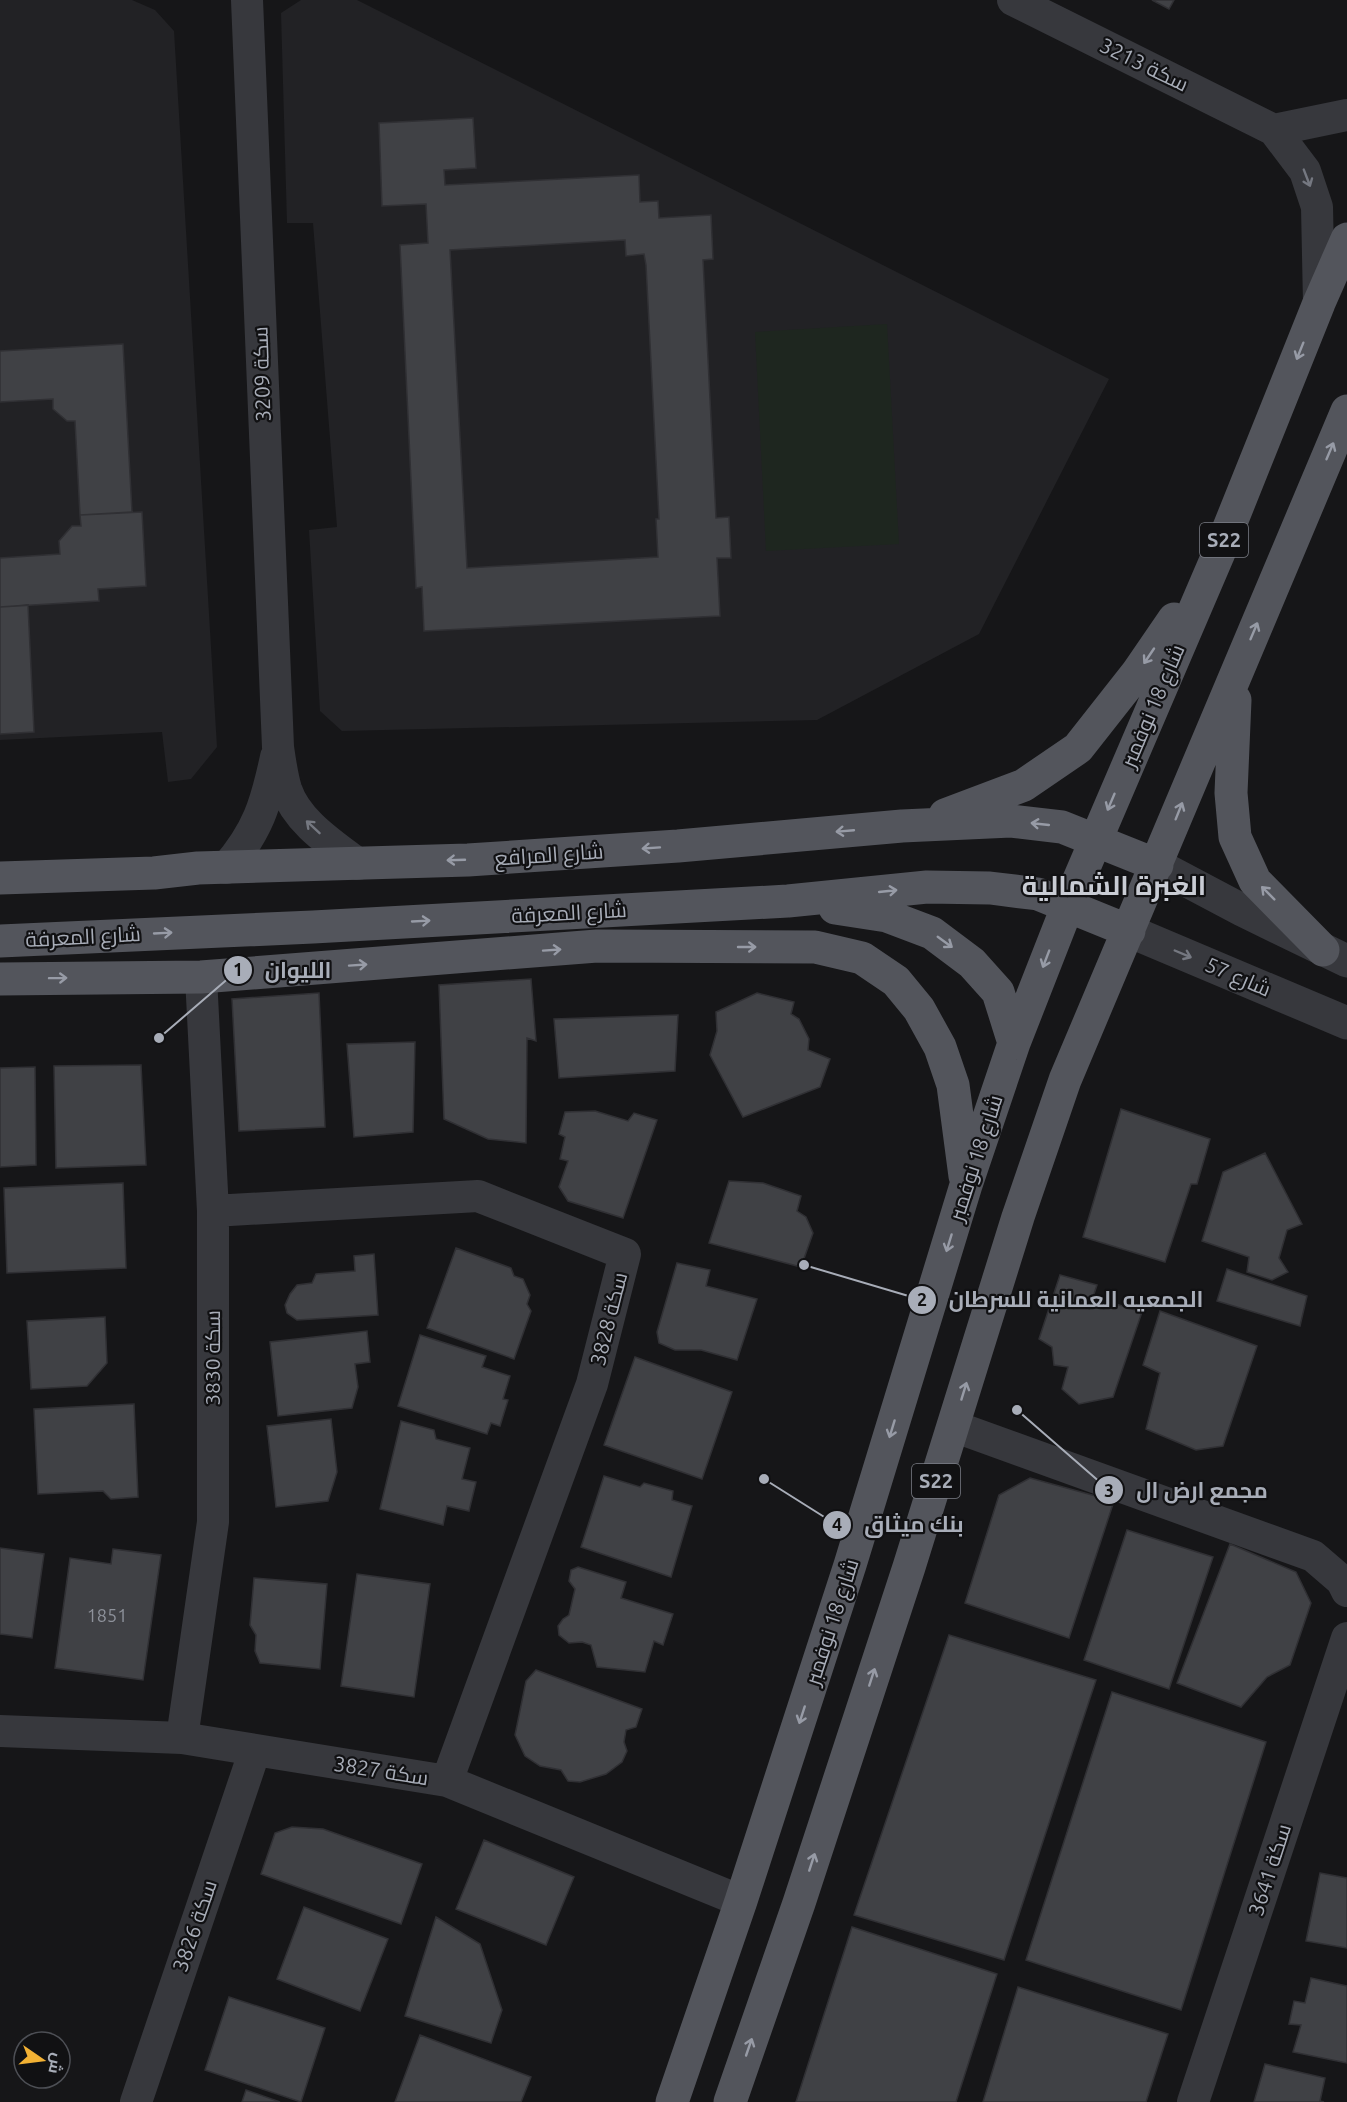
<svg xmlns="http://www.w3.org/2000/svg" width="1347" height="2102" viewBox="0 0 1347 2102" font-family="Ubuntu,Cairo,sans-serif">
<rect width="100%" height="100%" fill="#161618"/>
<!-- built -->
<path fill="#222225" d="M 0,0 L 132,0 L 155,10 L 174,31 L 217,747 L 191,779 L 168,782 L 162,732 L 0,740 Z
M 301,0 L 357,0 L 1109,379 L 979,634 L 817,720 L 342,731 L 320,711 L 309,530 L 337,527 L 313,223 L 287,223 L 281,13 Z"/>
<!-- green -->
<path fill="#1e261f" d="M 887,324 L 899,544 L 766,551 L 755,332 Z"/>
<!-- building -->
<path fill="#404145" stroke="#303034" stroke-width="1.5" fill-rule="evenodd" d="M 1152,0 L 1174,0 L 1169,9 Z
M 473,118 L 476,168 L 444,170 L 445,185 L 639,175 L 640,202 L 658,201 L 659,218 L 711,215 L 713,259 L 703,260 L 716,518 L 729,517 L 731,558 L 717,558 L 720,616 L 424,631 L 422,587 L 416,588 L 400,245 L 428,243 L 426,204 L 382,206 L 379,123 ZM 625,240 L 626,256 L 644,254 L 646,265 L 659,519 L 656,519 L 658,557 L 467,568 L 450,250 Z
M 123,344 L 132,512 L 80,515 L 75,421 L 67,421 L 53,409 L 53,399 L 0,402 L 0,351 Z
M 142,512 L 146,586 L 98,589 L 99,601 L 0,607 L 0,558 L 60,554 L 59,541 L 72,526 L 81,526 L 80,515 Z
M 28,605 L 34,732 L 0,734 L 0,607 Z
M 531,979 L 536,1041 L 527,1038 L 526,1143 L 488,1139 L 444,1119 L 439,985 Z
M 319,993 L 325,1127 L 239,1131 L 232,999 Z
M 757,993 L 794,1002 L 791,1014 L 799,1019 L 809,1039 L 808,1050 L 830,1059 L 820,1087 L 743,1117 L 710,1055 L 717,1031 L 716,1012 Z
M 678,1015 L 675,1071 L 559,1078 L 554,1019 Z
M 415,1042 L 413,1132 L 354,1137 L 347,1044 Z
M 141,1065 L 146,1165 L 56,1168 L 54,1066 Z
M 35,1067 L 36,1165 L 0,1167 L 0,1068 Z
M 1121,1109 L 1210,1139 L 1197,1184 L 1191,1184 L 1165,1262 L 1083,1237 Z
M 595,1111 L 628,1121 L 634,1113 L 657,1120 L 623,1218 L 568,1201 L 559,1187 L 568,1161 L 560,1159 L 565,1137 L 559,1134 L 565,1112 Z
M 1265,1153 L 1302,1224 L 1287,1230 L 1279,1258 L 1288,1272 L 1272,1280 L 1247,1272 L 1249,1257 L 1202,1241 L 1223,1172 Z
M 729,1181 L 763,1183 L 801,1196 L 797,1211 L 806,1217 L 813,1233 L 801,1267 L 709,1243 Z
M 123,1183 L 126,1268 L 7,1273 L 4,1188 Z
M 456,1248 L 511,1268 L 514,1276 L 523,1279 L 530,1295 L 527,1304 L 531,1311 L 514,1359 L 427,1328 Z
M 374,1254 L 378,1315 L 297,1320 L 287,1313 L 285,1305 L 290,1294 L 297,1285 L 312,1283 L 316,1274 L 355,1271 L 354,1256 Z
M 677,1263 L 710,1270 L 706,1286 L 757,1299 L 737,1360 L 701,1350 L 675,1350 L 659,1343 L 657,1332 Z
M 1227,1269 L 1307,1296 L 1300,1326 L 1217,1301 Z
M 1060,1275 L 1097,1285 L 1093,1297 L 1142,1312 L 1113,1397 L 1079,1404 L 1062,1389 L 1068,1367 L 1054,1365 L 1052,1347 L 1039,1339 Z
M 1160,1311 L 1257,1346 L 1223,1446 L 1196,1450 L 1146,1429 L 1160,1373 L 1143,1365 Z
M 105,1317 L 107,1363 L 87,1386 L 31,1389 L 27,1321 Z
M 367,1331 L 370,1362 L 355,1364 L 358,1387 L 352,1408 L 278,1416 L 270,1342 Z
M 420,1335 L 486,1356 L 482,1367 L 510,1376 L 503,1399 L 508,1400 L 500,1426 L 491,1423 L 487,1434 L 398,1406 Z
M 635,1357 L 732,1392 L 702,1479 L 604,1445 Z
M 134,1404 L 138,1497 L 111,1499 L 103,1491 L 38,1494 L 34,1409 Z
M 331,1419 L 337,1472 L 328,1501 L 276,1507 L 267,1426 Z
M 401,1421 L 434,1430 L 436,1439 L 470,1448 L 462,1479 L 476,1482 L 469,1511 L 447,1506 L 443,1525 L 380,1509 Z
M 604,1476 L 640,1487 L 644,1483 L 673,1491 L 672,1500 L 692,1506 L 671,1577 L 581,1547 Z
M 1030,1478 L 1114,1501 L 1069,1638 L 965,1603 L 999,1495 Z
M 1127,1530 L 1213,1557 L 1169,1689 L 1084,1660 Z
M 1230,1544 L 1296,1572 L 1311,1603 L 1290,1665 L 1267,1677 L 1241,1707 L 1177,1683 Z
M 0,1548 L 44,1554 L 32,1638 L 0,1634 Z
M 113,1549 L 161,1555 L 143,1680 L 55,1668 L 70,1558 L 111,1564 Z
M 578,1567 L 626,1582 L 621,1598 L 673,1614 L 663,1645 L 654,1641 L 645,1672 L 597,1667 L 591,1645 L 582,1642 L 569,1643 L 559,1635 L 558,1626 L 563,1619 L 569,1615 L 575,1589 L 569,1581 L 571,1570 Z
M 357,1574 L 430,1584 L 414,1697 L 341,1686 Z
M 254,1578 L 327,1584 L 320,1669 L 260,1663 L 255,1651 L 256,1635 L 250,1625 Z
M 949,1635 L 1096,1680 L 1004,1960 L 854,1915 Z
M 536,1670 L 642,1709 L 636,1727 L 626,1730 L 624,1742 L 627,1751 L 622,1762 L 606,1774 L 580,1782 L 568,1781 L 561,1770 L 540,1766 L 525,1756 L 515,1735 L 526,1681 Z
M 1112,1692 L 1266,1742 L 1181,2010 L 1026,1960 Z
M 292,1827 L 323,1829 L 422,1864 L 401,1924 L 261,1874 L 275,1833 Z
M 484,1840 L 574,1877 L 546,1945 L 456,1909 Z
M 1320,1873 L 1347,1878 L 1347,1948 L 1306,1941 Z
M 304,1907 L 388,1939 L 360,2011 L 277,1979 Z
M 436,1917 L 480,1944 L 502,2010 L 491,2043 L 405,2016 Z
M 852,1927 L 997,1974 L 956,2102 L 796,2102 Z
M 1311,1978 L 1347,1986 L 1347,2063 L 1293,2052 L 1301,2025 L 1289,2024 L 1294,2001 L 1305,2003 Z
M 1018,1987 L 1168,2034 L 1146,2102 L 983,2102 Z
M 229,1997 L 325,2028 L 301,2102 L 205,2070 Z
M 420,2035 L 531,2077 L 521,2102 L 395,2102 Z
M 1265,2064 L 1325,2078 L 1320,2101 L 1324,2102 L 1254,2102 Z
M 246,2090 L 280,2102 L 242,2102 Z"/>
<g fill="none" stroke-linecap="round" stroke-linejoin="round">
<!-- minor -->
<path stroke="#37383d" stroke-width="32" d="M 247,0 L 278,747 C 280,761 282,776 286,789 C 297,822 332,844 358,864
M 1013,0 L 1274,130 L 1305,171 L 1317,207 L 1319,303
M 1274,130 L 1347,115
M 226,868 C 258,831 266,804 276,757
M 213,1211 L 478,1196 L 625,1254 L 592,1384 L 447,1781
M 953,1426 L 1313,1556 L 1342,1581 L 1347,1591
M 0,1731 L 182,1738 L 447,1781 L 741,1901
M 182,1738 L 213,1522 L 213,1211 L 201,977
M 136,2102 L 255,1750
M 1193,2102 L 1347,1638"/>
<!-- tertiary -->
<path stroke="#37383d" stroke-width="33" d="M 1157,865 L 1242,910 L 1347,961
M 1129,931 L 1347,1023"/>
<!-- primary -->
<path stroke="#53555c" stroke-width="33" d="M 1235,700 L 1231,793 L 1235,837 L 1255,881 L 1323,950
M 945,815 L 1024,785 L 1078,748 L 1137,673 L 1174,619
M 0,878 L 154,873 L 198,868 L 468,860 L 678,846 L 902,826 L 1011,821 L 1062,827 L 1157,865
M 835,908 L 887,916 L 932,933 L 972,963 L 998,992 L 1014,1043
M 0,941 L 313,927 L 788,901 L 927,887 L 990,888 L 1038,894 L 1129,931
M 0,979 L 201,977 L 597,946 L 815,947 L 862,958 L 896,981 L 919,1009 L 940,1047 L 953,1085 L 965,1176
M 672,2102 L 741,1901 L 850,1565 L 966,1185 L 1014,1043 L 1068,905 L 1218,555 L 1319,303 L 1347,239
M 730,2102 L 799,1903 L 909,1567 L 1018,1217 L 1065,1080 L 1347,411"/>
</g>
<!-- one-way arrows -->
<defs><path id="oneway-shaft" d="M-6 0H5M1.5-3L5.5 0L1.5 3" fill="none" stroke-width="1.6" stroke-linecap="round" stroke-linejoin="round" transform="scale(1.5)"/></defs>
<g stroke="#757881">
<use href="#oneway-shaft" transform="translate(1307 178) rotate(69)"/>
<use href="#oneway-shaft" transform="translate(313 827) rotate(-137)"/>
<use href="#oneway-shaft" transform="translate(1183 954) rotate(23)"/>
</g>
<g stroke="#979ba6">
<use href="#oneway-shaft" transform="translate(1300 351) rotate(112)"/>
<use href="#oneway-shaft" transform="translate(1330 451) rotate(-67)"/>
<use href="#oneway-shaft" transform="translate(1254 631) rotate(-67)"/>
<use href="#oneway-shaft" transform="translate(1149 656) rotate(124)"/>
<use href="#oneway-shaft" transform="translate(1111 802) rotate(113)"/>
<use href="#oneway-shaft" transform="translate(1179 811) rotate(-68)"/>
<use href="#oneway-shaft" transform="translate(1040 824) rotate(-174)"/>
<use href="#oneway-shaft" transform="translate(845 831) rotate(175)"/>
<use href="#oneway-shaft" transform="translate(651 848) rotate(176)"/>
<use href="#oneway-shaft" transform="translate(456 860) rotate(178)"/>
<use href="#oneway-shaft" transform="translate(888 891) rotate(-6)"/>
<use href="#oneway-shaft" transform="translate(1268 893) rotate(-135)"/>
<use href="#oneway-shaft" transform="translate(421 921) rotate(-3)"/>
<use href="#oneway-shaft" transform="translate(163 933) rotate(-3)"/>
<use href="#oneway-shaft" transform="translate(945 942) rotate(36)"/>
<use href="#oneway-shaft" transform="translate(747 947)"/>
<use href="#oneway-shaft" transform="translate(552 950) rotate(-4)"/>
<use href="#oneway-shaft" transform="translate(1046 959) rotate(111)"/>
<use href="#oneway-shaft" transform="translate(358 965) rotate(-4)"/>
<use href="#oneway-shaft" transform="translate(58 978) rotate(-1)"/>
<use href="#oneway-shaft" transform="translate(949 1243) rotate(107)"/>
<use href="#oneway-shaft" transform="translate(964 1391) rotate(-73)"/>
<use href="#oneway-shaft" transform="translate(892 1429) rotate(107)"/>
<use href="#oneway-shaft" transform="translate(872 1677) rotate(-72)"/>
<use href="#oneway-shaft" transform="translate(802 1715) rotate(108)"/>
<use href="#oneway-shaft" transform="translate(812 1862) rotate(-72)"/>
<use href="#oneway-shaft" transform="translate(749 2047) rotate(-71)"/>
</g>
<g text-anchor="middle" stroke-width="4.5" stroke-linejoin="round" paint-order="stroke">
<!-- number labels -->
<g font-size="18" fill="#8e929b">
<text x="107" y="1622">1851</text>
</g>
<!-- shield labels -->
<g fill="#111113" stroke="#7b7e86" stroke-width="1.5">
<rect x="1200" y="523" width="48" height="34" rx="4.5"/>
<rect x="912" y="1464" width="48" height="34" rx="4.5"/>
</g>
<g font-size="20" font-weight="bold" fill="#a8adb8">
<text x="1224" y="547">S22</text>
<text x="936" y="1488">S22</text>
</g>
<!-- street labels -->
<g font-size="21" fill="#a8adb8" stroke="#111113">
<text transform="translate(1144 65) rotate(26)" y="7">سكة 3213</text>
<text transform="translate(262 374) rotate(-92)" y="7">سكة 3209</text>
<text transform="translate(1153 706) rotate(-67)" y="7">شارع 18 نوفمبر</text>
<text transform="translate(549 855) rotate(-4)" y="7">شارع المرافع</text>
<text transform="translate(569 913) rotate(-3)" y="7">شارع المعرفة</text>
<text transform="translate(83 937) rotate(-3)" y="7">شارع المعرفة</text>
<text transform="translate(1238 977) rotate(23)" y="7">شارع 57</text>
<text transform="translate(976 1158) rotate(-72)" y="7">شارع 18 نوفمبر</text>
<text transform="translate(609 1319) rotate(-76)" y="7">سكة 3828</text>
<text transform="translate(213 1358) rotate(-90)" y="7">سكة 3830</text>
<text transform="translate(832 1622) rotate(-72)" y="7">شارع 18 نوفمبر</text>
<text transform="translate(381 1771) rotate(9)" y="7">سكة 3827</text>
<text transform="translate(1270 1870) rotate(-72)" y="7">سكة 3641</text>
<text transform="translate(195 1926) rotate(-71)" y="7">سكة 3826</text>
</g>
<!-- district labels -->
<g font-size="27" font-weight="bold" fill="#c9ccd4" stroke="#111113">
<text x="1114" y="895">الغبرة الشمالية</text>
</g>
</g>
<!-- callouts -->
<path fill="none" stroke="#a8adb8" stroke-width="2" d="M159 1038L238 970M804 1265L922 1300M1017 1410L1109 1490M764 1479L837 1525"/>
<g fill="#a8adb8" stroke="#111113" stroke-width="2">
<circle cx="159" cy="1038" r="6"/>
<circle cx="804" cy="1265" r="6"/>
<circle cx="1017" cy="1410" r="6"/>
<circle cx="764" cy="1479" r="6"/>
<circle cx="238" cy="970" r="15"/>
<circle cx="922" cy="1300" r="15"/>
<circle cx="1109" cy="1490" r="15"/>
<circle cx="837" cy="1525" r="15"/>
</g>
<g font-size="18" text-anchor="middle" font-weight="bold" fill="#111">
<text x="238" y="976">1</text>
<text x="922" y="1306">2</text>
<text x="1109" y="1497">3</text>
<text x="837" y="1531">4</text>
</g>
<g font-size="22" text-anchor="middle" font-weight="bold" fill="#a8adb8" stroke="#111113" stroke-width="4.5" stroke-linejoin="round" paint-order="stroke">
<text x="298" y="978">الليوان</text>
<text x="1076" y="1307">الجمعيه العمانية للسرطان</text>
<text x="1202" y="1498">مجمع ارض ال</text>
<text x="914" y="1532">بنك ميثاق</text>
</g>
<!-- north arrow -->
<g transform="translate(42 2060) rotate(104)"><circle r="28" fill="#111113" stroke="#4d4f55" stroke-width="1.5"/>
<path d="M0-4.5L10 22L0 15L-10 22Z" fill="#f2b134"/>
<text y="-9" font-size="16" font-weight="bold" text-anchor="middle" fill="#a8adb8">ش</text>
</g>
</svg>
